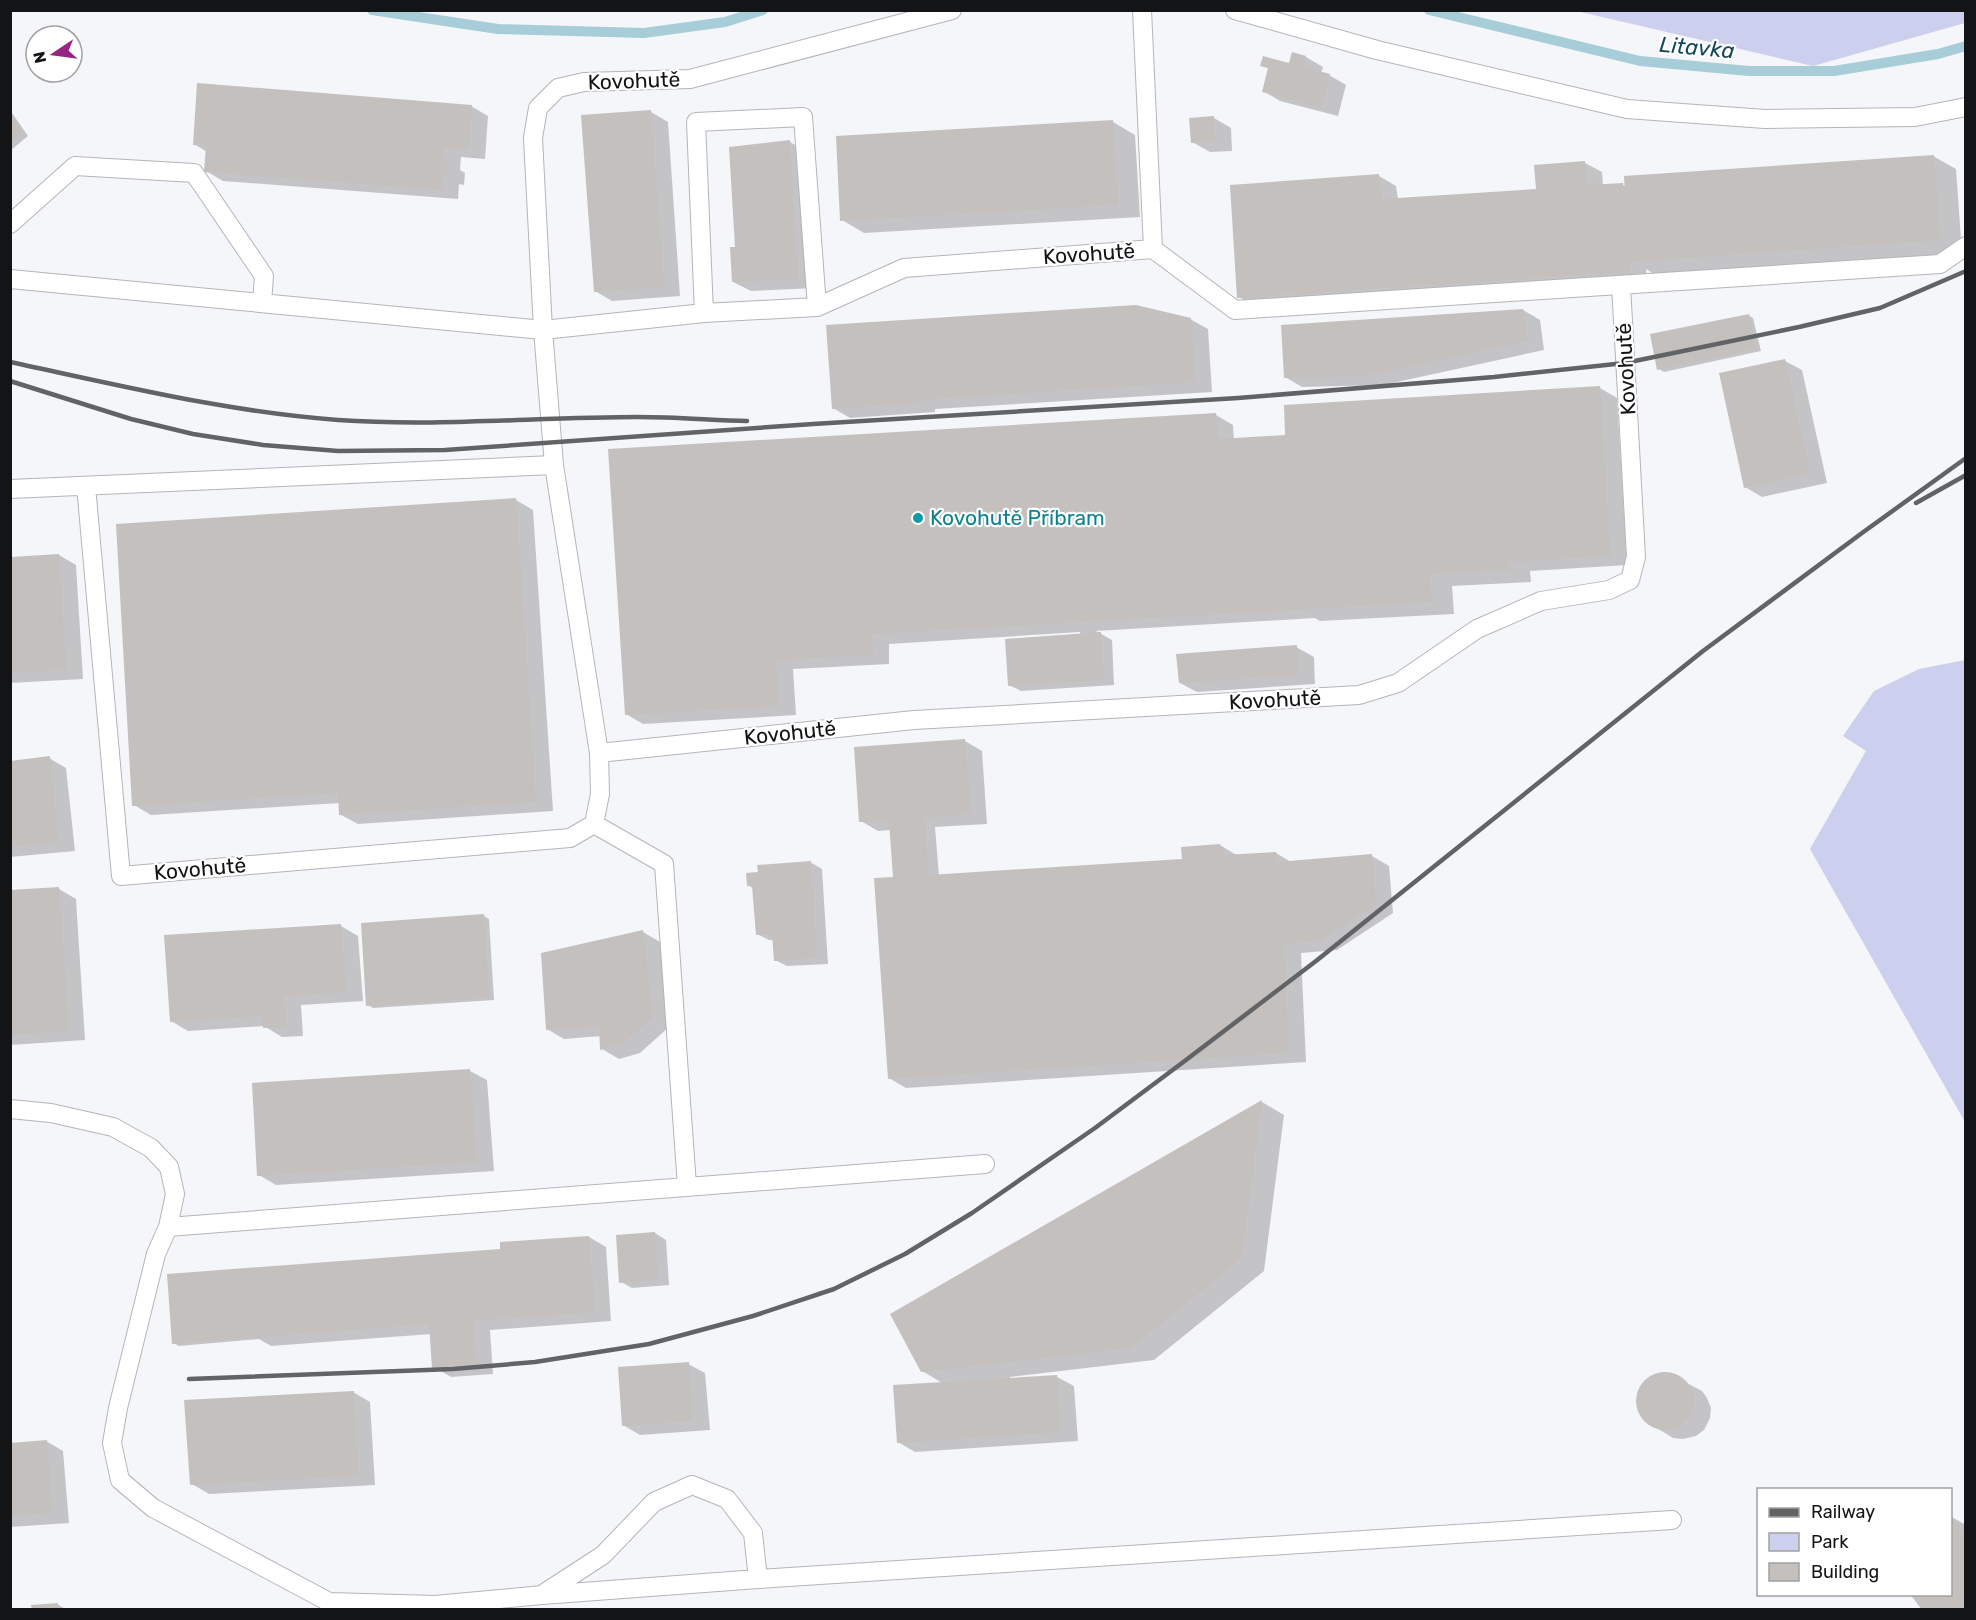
<svg xmlns="http://www.w3.org/2000/svg" width="1976" height="1620" viewBox="0 0 1976 1620" font-family="Rubik,sans-serif">
<rect width="100%" height="100%" fill="#f5f6f9"/>
<!-- green -->
<path fill="#cccfed" d="M 1965,10 L 1965,23 L 1813,66 L 1576,11 Z
M 1965,660 L 1966,660 L 1965,1122 L 1810,849 L 1866,751 L 1843,736 L 1874,691 L 1919,669 Z"/>
<!-- shadow -->
<path fill="#0003" d="M 1306,57 L 1323,67 L 1321,73 L 1329,75 L 1346,85 L 1338,116 L 1280,101 L 1263,91 L 1269,69 L 1262,65 L 1290,65 Z
M 471,106 L 488,116 L 485,159 L 461,157 L 460,170 L 465,173 L 464,185 L 459,184 L 458,199 L 223,181 L 206,171 L 207,152 L 194,144 Z
M 10,110 L 28,136 L 10,151 Z
M 651,112 L 668,122 L 680,296 L 612,301 L 595,291 Z
M 1214,118 L 1231,128 L 1232,151 L 1210,152 L 1192,142 Z
M 1113,122 L 1135,135 L 1140,217 L 864,233 L 842,220 Z
M 790,142 L 807,152 L 815,288 L 751,291 L 733,282 L 737,248 Z
M 1933,156 L 1956,169 L 1962,253 L 1654,274 L 1646,269 L 1647,282 L 1256,307 L 1239,297 L 1379,176 L 1396,186 L 1398,199 L 1537,190 L 1585,163 L 1602,172 L 1603,186 L 1623,185 L 1626,187 Z
M 1523,310 L 1540,320 L 1544,350 L 1383,385 L 1302,387 L 1285,377 Z
M 1748,315 L 1753,318 L 1761,351 L 1664,372 L 1659,369 Z
M 1190,319 L 1208,329 L 1212,392 L 935,409 L 935,412 L 850,418 L 833,408 Z
M 1785,361 L 1802,370 L 1827,483 L 1762,497 L 1745,487 Z
M 1600,388 L 1617,398 L 1627,565 L 1530,571 L 1531,582 L 1452,586 L 1454,614 L 1320,621 L 1315,618 L 1096,631 L 1112,640 L 1114,685 L 1021,691 L 1009,685 L 1080,635 L 1080,632 L 889,644 L 889,664 L 793,669 L 796,715 L 643,724 L 626,714 L 1216,415 L 1233,425 L 1234,440 L 1287,437 Z
M 516,500 L 533,510 L 553,811 L 358,824 L 341,815 L 340,803 L 151,815 L 134,805 Z
M 59,555 L 76,565 L 83,679 L 10,683 L 10,558 Z
M 1296,647 L 1314,657 L 1315,684 L 1197,692 L 1180,683 Z
M 965,741 L 982,751 L 987,824 L 935,827 L 939,876 L 1183,860 L 1220,845 L 1238,856 L 1276,853 L 1291,862 L 1372,856 L 1389,866 L 1393,913 L 1337,950 L 1301,953 L 1306,1062 L 906,1088 L 889,1078 L 895,879 L 891,830 L 878,831 L 861,821 Z
M 49,758 L 66,768 L 75,851 L 10,857 L 10,762 Z
M 810,862 L 822,869 L 828,964 L 787,966 L 775,960 L 774,940 L 769,940 L 757,934 L 754,889 L 748,885 L 759,873 Z
M 59,889 L 76,899 L 85,1040 L 10,1045 L 10,892 Z
M 484,916 L 489,919 L 494,1000 L 373,1008 L 368,1005 Z
M 341,926 L 358,936 L 363,1001 L 301,1005 L 303,1036 L 282,1037 L 264,1026 L 188,1031 L 171,1021 Z
M 643,932 L 660,942 L 670,1026 L 640,1053 L 619,1059 L 602,1049 L 601,1036 L 564,1039 L 547,1029 Z
M 470,1071 L 487,1080 L 494,1171 L 276,1185 L 259,1175 Z
M 1262,1102 L 1284,1115 L 1264,1271 L 1154,1360 L 1010,1377 L 1010,1379 L 1057,1377 L 1074,1386 L 1078,1441 L 915,1452 L 898,1442 L 944,1384 L 922,1371 L 892,1315 Z
M 655,1233 L 666,1240 L 669,1285 L 632,1288 L 621,1282 Z
M 589,1237 L 606,1247 L 611,1321 L 490,1330 L 493,1374 L 451,1377 L 434,1367 L 431,1334 L 271,1346 L 259,1339 L 179,1346 L 173,1343 L 501,1250 Z
M 688,1364 L 705,1373 L 710,1430 L 640,1435 L 623,1425 Z
M 1668,1373 L 1702,1391 L 1707,1398 L 1711,1408 L 1710,1418 L 1704,1430 L 1696,1436 L 1683,1439 L 1673,1438 L 1647,1422 L 1640,1414 L 1638,1404 L 1639,1391 L 1646,1380 L 1655,1375 Z
M 353,1392 L 370,1402 L 375,1485 L 209,1494 L 192,1484 Z
M 46,1441 L 63,1451 L 69,1523 L 10,1527 L 10,1444 Z
M 1950,1516 L 1966,1525 L 1966,1610 L 1950,1594 Z
M 57,1604 L 67,1610 L 33,1610 Z"/>
<g fill="none" stroke-linecap="round" stroke-linejoin="round">
<!-- stream -->
<path stroke="#a6cdd8" stroke-width="10" d="M 372,10 L 498,29 L 644,33 L 725,22 L 763,10
M 1429,10 L 1640,61 L 1749,71 L 1834,71 L 1938,54 L 1966,46"/>
</g>
<!-- building -->
<path fill="#c3c0be" d="M 1292,52 L 1306,56 L 1304,67 L 1330,74 L 1321,107 L 1262,92 L 1268,68 L 1260,66 L 1263,56 L 1289,63 Z
M 197,83 L 472,105 L 468,150 L 444,148 L 443,161 L 448,162 L 447,176 L 442,175 L 441,190 L 204,172 L 206,146 L 193,145 Z
M 651,110 L 664,287 L 594,292 L 581,115 Z
M 10,113 L 24,133 L 10,144 Z
M 1214,116 L 1215,142 L 1191,143 L 1189,118 Z
M 1113,120 L 1118,205 L 840,221 L 836,136 Z
M 790,140 L 798,279 L 732,282 L 730,247 L 735,247 L 729,147 Z
M 1934,155 L 1940,240 L 1630,262 L 1631,272 L 1237,298 L 1230,185 L 1379,174 L 1382,199 L 1536,189 L 1534,165 L 1585,161 L 1587,185 L 1623,183 L 1626,216 L 1624,176 Z
M 1136,305 L 1191,318 L 1195,382 L 919,400 L 919,403 L 832,409 L 826,325 Z
M 1523,309 L 1528,341 L 1365,376 L 1284,378 L 1281,325 Z
M 1749,314 L 1756,349 L 1657,370 L 1650,334 Z
M 1785,359 L 1810,474 L 1744,488 L 1719,373 Z
M 1600,386 L 1610,556 L 1508,562 L 1509,570 L 1430,574 L 1432,602 L 872,634 L 873,655 L 776,660 L 779,706 L 625,715 L 608,449 L 1216,413 L 1218,439 L 1285,435 L 1284,405 Z
M 516,498 L 536,802 L 339,815 L 338,793 L 132,806 L 116,524 Z
M 59,554 L 66,670 L 10,673 L 10,557 Z
M 1101,632 L 1104,680 L 1008,686 L 1005,639 Z
M 1297,645 L 1298,675 L 1179,683 L 1176,654 Z
M 965,739 L 971,814 L 924,818 L 929,875 L 1182,859 L 1181,847 L 1220,844 L 1221,849 L 1224,849 L 1224,855 L 1276,852 L 1277,862 L 1372,854 L 1376,904 L 1319,941 L 1284,944 L 1289,1053 L 888,1079 L 874,878 L 893,877 L 889,821 L 859,822 L 854,747 Z
M 50,756 L 58,842 L 10,847 L 10,761 Z
M 811,861 L 817,958 L 774,961 L 772,934 L 756,935 L 752,886 L 747,886 L 746,873 L 758,872 L 757,865 Z
M 59,887 L 69,1031 L 10,1035 L 10,890 Z
M 484,914 L 489,998 L 366,1006 L 361,923 Z
M 341,924 L 346,992 L 284,996 L 286,1027 L 263,1028 L 262,1016 L 170,1022 L 164,935 Z
M 643,930 L 653,1016 L 623,1044 L 600,1050 L 599,1026 L 546,1030 L 541,953 Z
M 470,1069 L 477,1162 L 257,1176 L 252,1083 Z
M 1262,1100 L 1242,1258 L 1131,1348 L 921,1372 L 890,1314 Z
M 655,1232 L 658,1280 L 619,1283 L 616,1235 Z
M 589,1236 L 595,1312 L 474,1321 L 476,1364 L 432,1368 L 429,1324 L 172,1344 L 167,1274 L 500,1249 L 500,1242 Z
M 689,1362 L 693,1421 L 622,1426 L 618,1367 Z
M1636 1401a29 29 0 1 1 58 0a29 29 0 1 1-58 0Z
M 1057,1375 L 1061,1432 L 897,1443 L 893,1385 Z
M 354,1391 L 358,1476 L 190,1485 L 184,1400 Z
M 47,1440 L 52,1513 L 10,1516 L 10,1443 Z
M 1950,1516 L 1966,1534 L 1966,1610 L 1922,1610 L 1910,1594 L 1950,1594 Z
M 58,1603 L 58,1610 L 32,1610 L 31,1605 Z"/>
<g fill="none" stroke-linecap="round" stroke-linejoin="round">
<!-- lane casing -->
<g stroke="#b4b5b8" stroke-width="20">
<path id="lane" d="M 1142,10 L 1153,249
M 1235,10 L 1377,50 L 1627,109 L 1765,119 L 1915,117 L 1966,107
M 10,224 L 75,166 L 194,173 L 264,276 L 262,303
M 10,279 L 543,330 L 533,138 L 538,108 L 558,88 L 584,82 L 690,79 L 952,10
M 704,313 L 696,122 L 803,117 L 817,307
M 86,486 L 121,876 L 570,838 L 594,824 L 600,794 L 599,753 L 554,465 L 543,330 L 704,313 L 817,307 L 904,268 L 1153,249 L 1235,310 L 1940,264 L 1966,246
M 10,489 L 554,465
M 599,753 L 914,720 L 1359,695 L 1398,683 L 1477,629 L 1541,601 L 1609,590 L 1630,580 L 1636,557 L 1621,285
M 594,824 L 664,864 L 687,1186
M 10,1109 L 51,1113 L 113,1127 L 151,1148 L 169,1167 L 175,1194 L 168,1227 L 156,1254 L 118,1408 L 112,1443 L 120,1480 L 153,1508 L 329,1602 L 435,1605 L 542,1595 L 758,1579 L 1672,1520
M 168,1227 L 985,1164
M 543,1594 L 603,1555 L 654,1502 L 692,1485 L 727,1499 L 753,1533 L 758,1579"/>
</g>
<!-- lane -->
<use href="#lane" stroke="#fff" stroke-width="18"/>
<!-- rail -->
<path stroke="#626365" stroke-width="4.5" d="M 10,362 C 119,385 227,412 338,420 C 438,427 538,417 638,417 C 674,417 711,420 747,421
M 10,381 L 131,419 L 193,434 L 263,445 L 338,451 L 445,450 L 813,424 L 1238,398 L 1494,377 L 1625,363 L 1799,327 L 1880,308 L 1966,271
M 1916,503 L 1966,475
M 189,1379 L 453,1369 L 535,1362 L 649,1344 L 753,1316 L 834,1289 L 905,1254 L 972,1213 L 1095,1128 L 1186,1060 L 1316,961 L 1703,651 L 1862,533 L 1966,458"/>
</g>
<!-- markers -->
<circle fill="#0f9aa8" stroke="#fff" stroke-width="2" cx="918" cy="518" r="6"/>
<g text-anchor="middle" stroke-width="4.5" stroke-linejoin="round" paint-order="stroke">
<!-- street labels -->
<g font-size="21" fill="#131415" stroke="#fff">
<text transform="translate(634 81) rotate(-2)" y="7">Kovohutě</text>
<text transform="translate(1089 254) rotate(-4)" y="7">Kovohutě</text>
<text transform="translate(1626 369) rotate(-93)" y="7">Kovohutě</text>
<text transform="translate(1275 700) rotate(-3)" y="7">Kovohutě</text>
<text transform="translate(790 733) rotate(-6)" y="7">Kovohutě</text>
<text transform="translate(200 869) rotate(-5)" y="7">Kovohutě</text>
</g>
<!-- culture labels -->
<g font-size="21" fill="#0d838f" stroke="#fff" text-anchor="start">
<text x="930" y="525">Kovohutě Příbram</text>
</g>
<!-- water labels -->
<g font-size="22" font-style="italic" fill="#144a57" stroke="#fff">
<text transform="translate(1697 47) rotate(5)" y="8">Litavka</text>
</g>
</g>
<!-- border -->
<rect width="1976" height="1620" fill="none" stroke="#131415" stroke-width="24"/>
<!-- legend -->
<rect x="1757" y="1488" width="195" height="108" fill="#ffffff" stroke="#a1a1a1" stroke-width="1.5"/>
<rect x="1769" y="1508" width="30" height="9" fill="#626365" stroke="#a1a1a1" stroke-width="1.5"/>
<text x="1811" y="1518" font-size="18" fill="#131415">Railway</text>
<rect x="1769" y="1533" width="30" height="18" fill="#cccfed" stroke="#a1a1a1" stroke-width="1.5"/>
<text x="1811" y="1548" font-size="18" fill="#131415">Park</text>
<rect x="1769" y="1563" width="30" height="18" fill="#c3c0be" stroke="#a1a1a1" stroke-width="1.5"/>
<text x="1811" y="1578" font-size="18" fill="#131415">Building</text>
<!-- north arrow -->
<g transform="translate(54 54) rotate(257)"><circle r="28" fill="#ffffff" stroke="#a1a1a1" stroke-width="1.5"/>
<path d="M0-4.5L10 22L0 15L-10 22Z" fill="#952483"/>
<text y="-9" font-size="16" font-weight="bold" text-anchor="middle" fill="#131415">N</text>
</g>
</svg>
